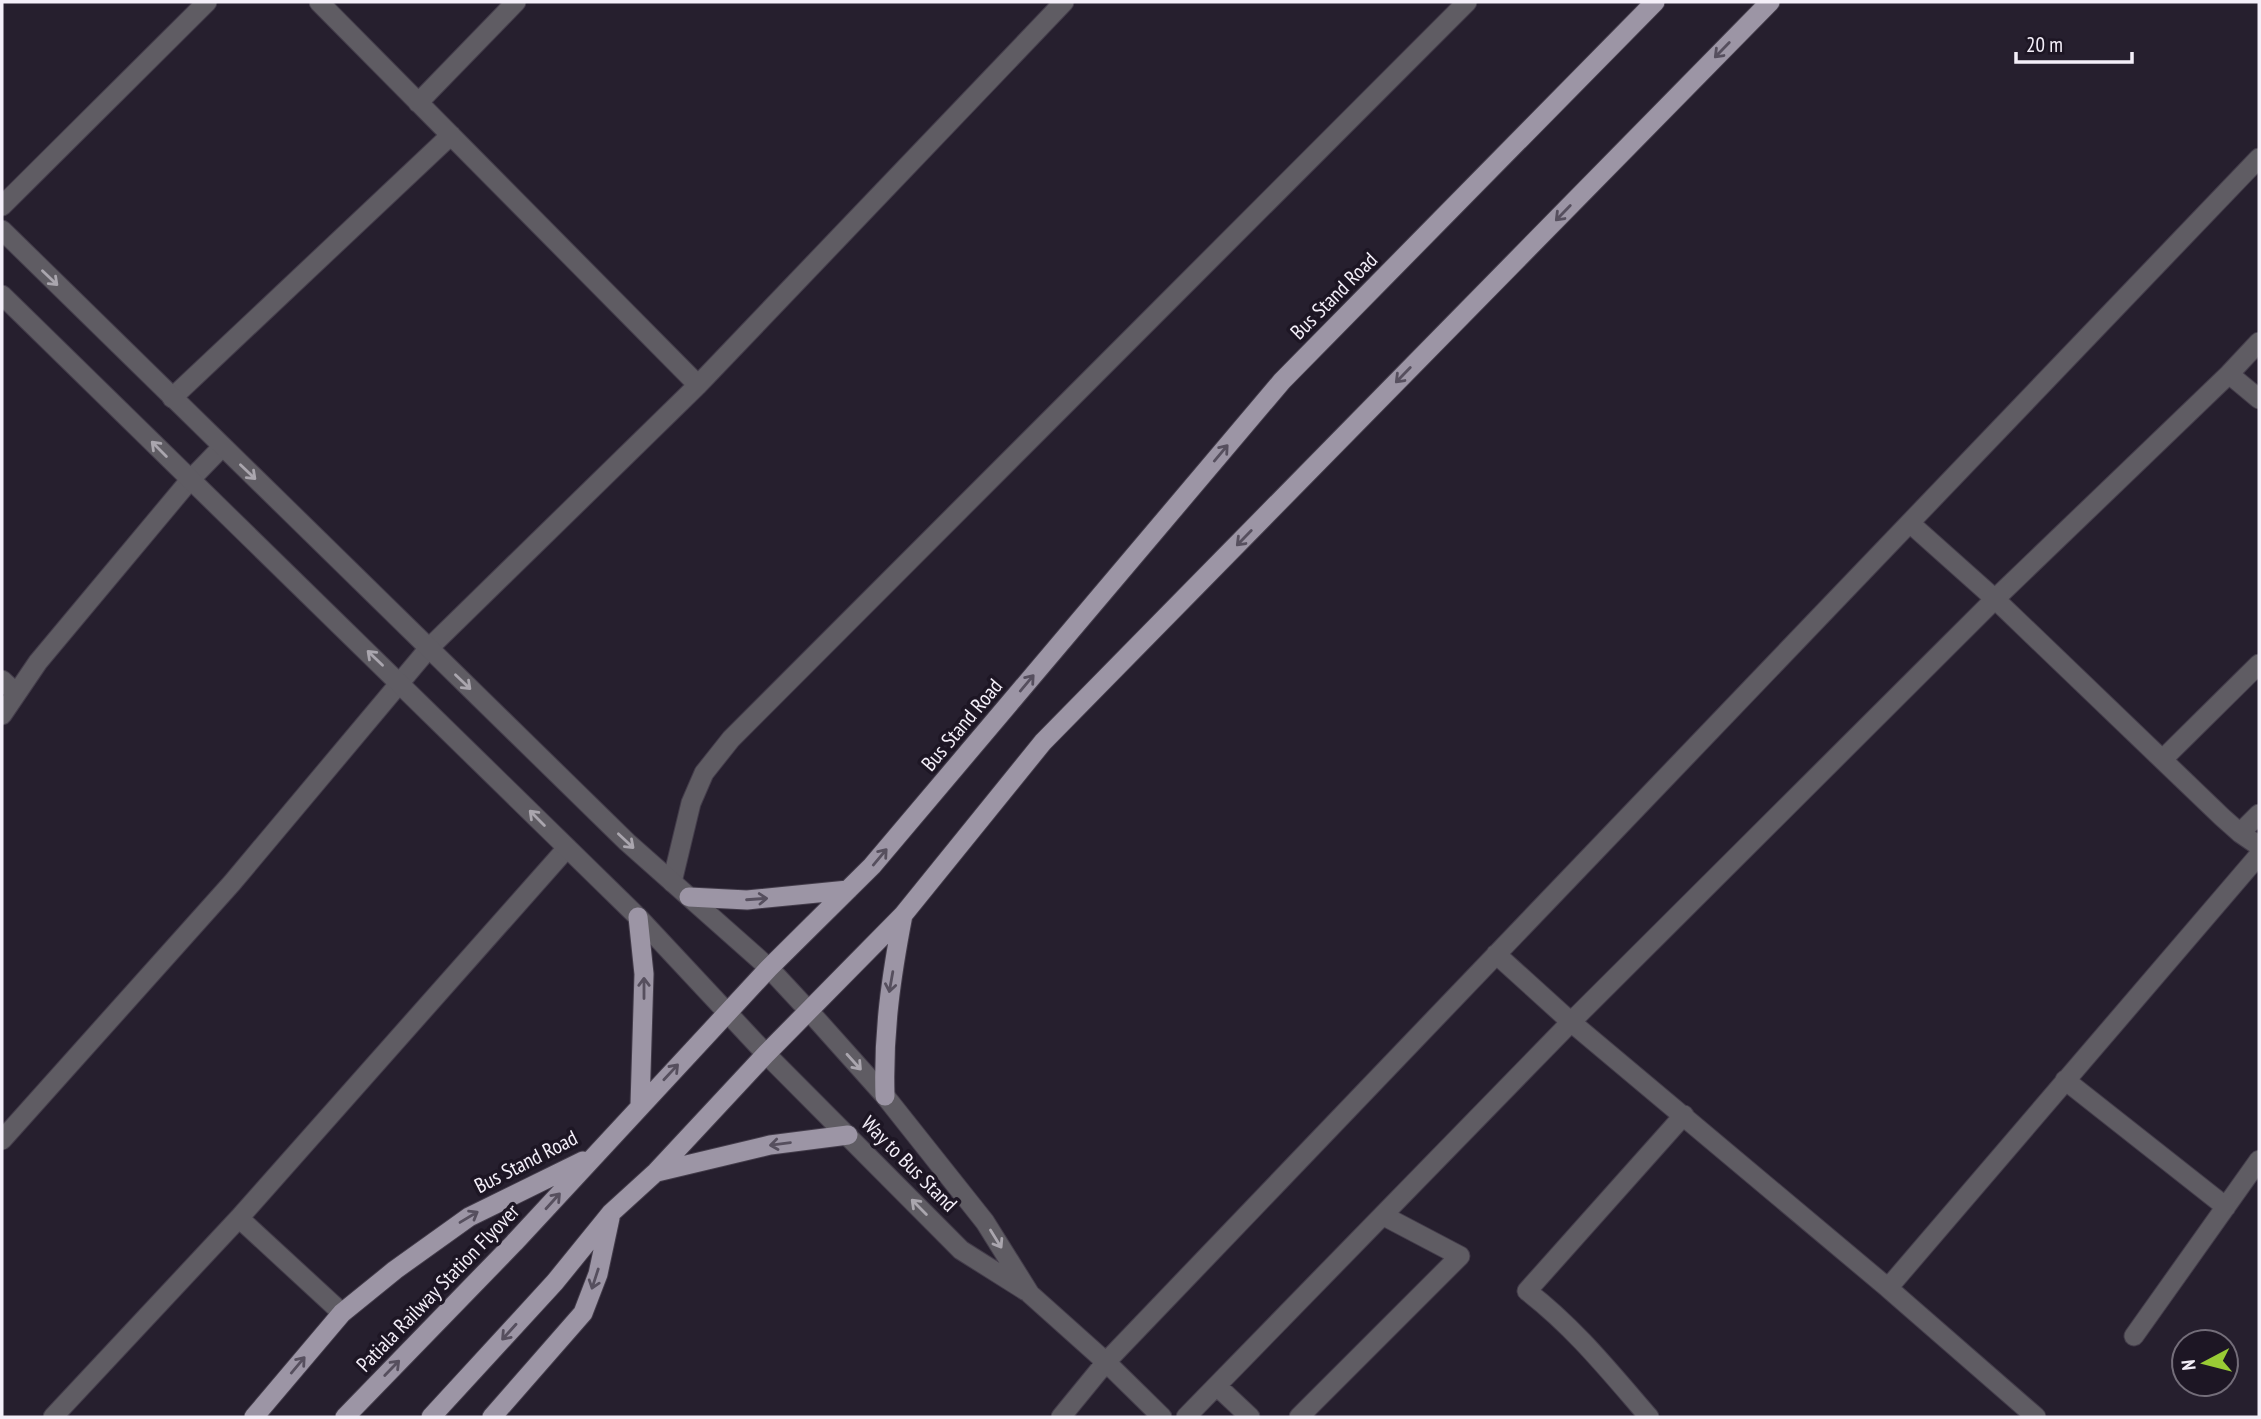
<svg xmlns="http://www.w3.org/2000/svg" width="2261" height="1419" viewBox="0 0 2261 1419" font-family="'PT Sans Narrow',sans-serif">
<rect width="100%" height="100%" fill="#261f2e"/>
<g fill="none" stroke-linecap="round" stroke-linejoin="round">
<!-- minor casing -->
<g stroke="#433c4a" stroke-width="21">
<path id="minor" d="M 319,2 L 698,385 L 1064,2
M 418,103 L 516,2
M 2,206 L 207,2
M 2229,374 L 2259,399
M 172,398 L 451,135
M 1911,524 L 1995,599 L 2222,817 L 2240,833 L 2259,846
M 2,680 L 15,692
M 2,715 L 38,662 L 190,480 L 222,447
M 2163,759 L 2259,664
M 2240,833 L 2259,814
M 672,882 L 691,803 L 704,773 L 731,739 L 1467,2
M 1496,954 L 1571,1022 L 1888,1288
M 809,1011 L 885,1096 L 985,1222 L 1030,1294 L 1106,1362 L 1162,1417
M 766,1054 L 961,1250 L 1026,1291
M 2065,1080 L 2226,1207
M 2,1140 L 232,883 L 429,648 L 698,385
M 239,1218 L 342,1313
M 2134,1336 L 2259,1160
M 1217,1386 L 1250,1417
M 53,1417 L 239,1218 L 567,848
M 1061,1417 L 1106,1362 L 2259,158
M 1186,1417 L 1571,1022 L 1995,599 L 2229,374 L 2259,342
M 1299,1417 L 1460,1256 L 1384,1216
M 1649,1417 C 1610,1372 1574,1327 1527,1291 L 1684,1115
M 2036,1417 L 1888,1288 L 2259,855"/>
</g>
<!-- tertiary casing -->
<g stroke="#433c4a" stroke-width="21">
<path id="tertiary" d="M 2,230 L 627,842 L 769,968 L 809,1011
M 2,295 L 638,917 L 766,1054"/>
</g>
<!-- primary casing -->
<g stroke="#433c4a" stroke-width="21">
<path id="primary" d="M 689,897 L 747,900 L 848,890
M 638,917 L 644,974 L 640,1105
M 885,1096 C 883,1033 891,977 903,915
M 657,1172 L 770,1145 L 848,1135
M 254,1417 L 342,1313 L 395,1270 L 469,1217 L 583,1161
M 345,1417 L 514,1243 L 769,968 L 872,866 L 1282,381 L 1655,2
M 431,1417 L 555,1282 L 611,1213 L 656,1172 L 766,1054 L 903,915 L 1043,742 L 1770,2
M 492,1417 L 583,1313 L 598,1274 L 610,1218"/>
</g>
<!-- minor -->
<use href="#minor" stroke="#5f5c63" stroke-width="19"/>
<!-- tertiary -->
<use href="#tertiary" stroke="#5f5c63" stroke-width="19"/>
<!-- primary -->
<use href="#primary" stroke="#9c95a5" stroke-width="19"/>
</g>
<!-- one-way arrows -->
<defs><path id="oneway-shaft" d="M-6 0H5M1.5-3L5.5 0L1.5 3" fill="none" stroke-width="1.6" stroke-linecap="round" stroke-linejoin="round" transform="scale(1.75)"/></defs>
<g stroke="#564f5e">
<use href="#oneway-shaft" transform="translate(1722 50) rotate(134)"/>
<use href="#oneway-shaft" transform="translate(1563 213) rotate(134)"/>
<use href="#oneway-shaft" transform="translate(1403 375) rotate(134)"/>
<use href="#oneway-shaft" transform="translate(1221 453) rotate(-50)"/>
<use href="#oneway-shaft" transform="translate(1244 538) rotate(134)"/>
<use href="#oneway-shaft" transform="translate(1027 683) rotate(-50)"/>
<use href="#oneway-shaft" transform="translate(880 857) rotate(-50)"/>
<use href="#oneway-shaft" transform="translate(757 899) rotate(-4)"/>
<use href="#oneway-shaft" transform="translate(891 982) rotate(100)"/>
<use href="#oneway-shaft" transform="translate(644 988) rotate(-90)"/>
<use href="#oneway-shaft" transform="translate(671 1072) rotate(-47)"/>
<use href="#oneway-shaft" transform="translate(780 1144) rotate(173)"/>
<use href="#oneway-shaft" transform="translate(553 1201) rotate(-48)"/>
<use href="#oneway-shaft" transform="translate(469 1217) rotate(-31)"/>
<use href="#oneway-shaft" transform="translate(595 1279) rotate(108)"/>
<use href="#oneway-shaft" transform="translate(509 1332) rotate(132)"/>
<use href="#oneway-shaft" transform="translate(298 1365) rotate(-50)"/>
<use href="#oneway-shaft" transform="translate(392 1368) rotate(-46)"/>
</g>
<g stroke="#aaa6ae">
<use href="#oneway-shaft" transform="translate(50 278) rotate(44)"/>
<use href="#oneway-shaft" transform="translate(159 449) rotate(-135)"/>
<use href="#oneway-shaft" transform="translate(248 472) rotate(44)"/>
<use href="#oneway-shaft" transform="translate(375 658) rotate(-136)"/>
<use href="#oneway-shaft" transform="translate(463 682) rotate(44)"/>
<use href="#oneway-shaft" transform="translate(537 818) rotate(-135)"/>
<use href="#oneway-shaft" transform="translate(626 841) rotate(43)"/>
<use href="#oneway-shaft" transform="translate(854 1062) rotate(48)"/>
<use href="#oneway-shaft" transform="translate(919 1207) rotate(-135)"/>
<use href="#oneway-shaft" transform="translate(996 1239) rotate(58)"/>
</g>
<g text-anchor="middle" stroke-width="7" stroke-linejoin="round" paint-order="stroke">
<!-- street labels -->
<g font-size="21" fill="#f4eff9" stroke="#1d1624">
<text transform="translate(1334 296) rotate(-45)" y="7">Bus Stand Road</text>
<text transform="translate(962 725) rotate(-50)" y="7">Bus Stand Road</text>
<text transform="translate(526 1162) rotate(-27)" y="7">Bus Stand Road</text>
<text transform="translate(909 1164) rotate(45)" y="7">Way to Bus Stand</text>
<text transform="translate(438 1288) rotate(-46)" y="7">Patiala Railway Station Flyover</text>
</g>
</g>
<!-- border -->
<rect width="2261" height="1419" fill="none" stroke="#f4eff9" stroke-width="7"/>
<!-- north arrow -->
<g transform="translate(2205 1363) rotate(263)"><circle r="33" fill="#1d1624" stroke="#736d79" stroke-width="2"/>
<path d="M0-5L12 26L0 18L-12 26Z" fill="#99cb35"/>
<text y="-10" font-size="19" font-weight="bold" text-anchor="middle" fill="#f4eff9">N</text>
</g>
<!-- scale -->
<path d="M2016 52v10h116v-10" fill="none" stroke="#f4eff9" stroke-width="3.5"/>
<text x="2026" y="52" font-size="21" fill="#f4eff9" stroke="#1d1624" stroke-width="5" paint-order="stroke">20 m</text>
</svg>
